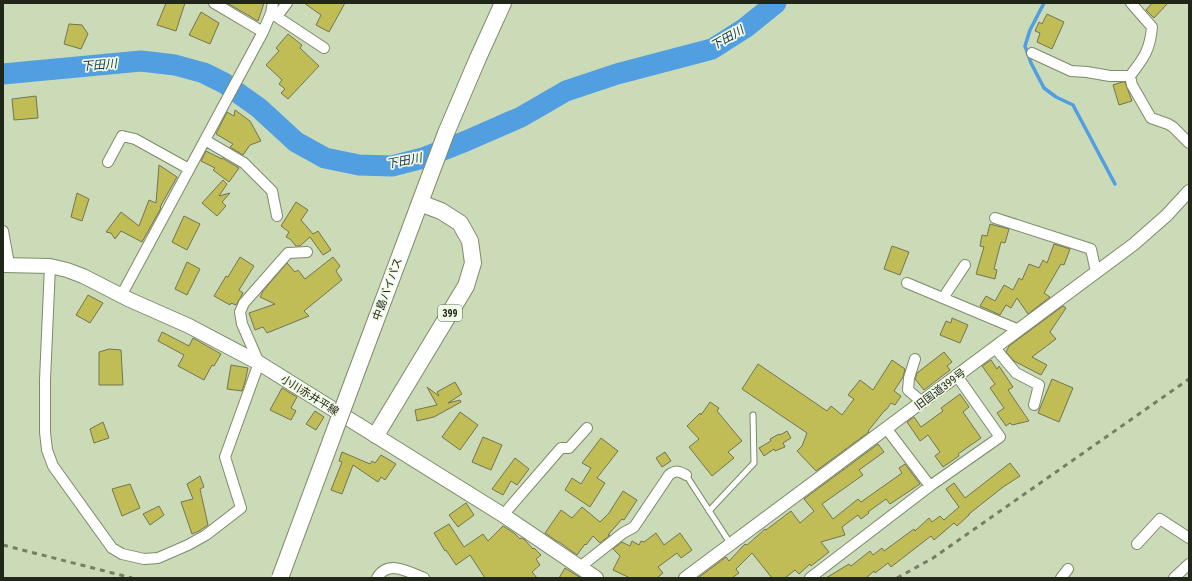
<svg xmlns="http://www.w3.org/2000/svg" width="1192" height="581" viewBox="0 0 1192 581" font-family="'Roboto Condensed','Noto Sans JP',sans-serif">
<rect width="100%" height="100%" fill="#cbdbb8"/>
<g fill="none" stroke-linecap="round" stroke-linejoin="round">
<!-- stream -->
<path stroke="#519ee0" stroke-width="3.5" d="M 1044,3 L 1030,30 L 1025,46 L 1031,63 L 1044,88 L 1056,97 L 1073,105 L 1115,184"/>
<!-- river -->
<path stroke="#519ee0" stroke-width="21" d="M 3,74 L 141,61 L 175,65 L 204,73 L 224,83 L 259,108 L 296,142 L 325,158 L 359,165 L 392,166 L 423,158 L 466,141 L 521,117 L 566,91 L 617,74 L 712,49 L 745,28 L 776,3"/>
</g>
<!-- building -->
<path fill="#c0bc56" stroke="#747451" d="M 166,3 L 185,3 L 176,31 L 157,25 Z
M 227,3 L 264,3 L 258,21 Z
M 304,3 L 345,3 L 329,32 L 316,25 L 321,15 Z
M 1152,3 L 1168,3 L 1154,18 L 1146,10 Z
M 201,12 L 219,23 L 210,44 L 189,35 Z
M 1047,14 L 1064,22 L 1052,49 L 1037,42 L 1040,33 L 1035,31 L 1039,22 L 1042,24 Z
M 69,24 L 82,25 L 88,34 L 81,49 L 64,44 Z
M 288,34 L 302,45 L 300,48 L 319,66 L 288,99 L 281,93 L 285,89 L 279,84 L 282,80 L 266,65 L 279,51 L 276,48 Z
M 1122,82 L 1125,82 L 1132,101 L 1119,105 L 1113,85 Z
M 36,96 L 38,118 L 14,120 L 12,99 Z
M 235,110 L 250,121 L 261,141 L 250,145 L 243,155 L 230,147 L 233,144 L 216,134 L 227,112 L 234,116 Z
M 206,151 L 222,159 L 222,158 L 239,168 L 229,182 L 213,170 L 215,168 L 201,161 Z
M 159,165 L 177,177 L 160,207 L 161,208 L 142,242 L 121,231 L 115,239 L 111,233 L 106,232 L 121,212 L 139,226 L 149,200 L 156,203 Z
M 223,180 L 227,184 L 219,196 L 230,193 L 222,202 L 226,206 L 217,216 L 202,203 Z
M 77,193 L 89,199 L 82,221 L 71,217 Z
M 296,202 L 308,210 L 301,220 L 313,234 L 318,231 L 331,250 L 323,255 L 310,237 L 300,246 L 296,246 L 290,239 L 286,237 L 289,232 L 281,226 Z
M 184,216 L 200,224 L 187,250 L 172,242 Z
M 990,224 L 1009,229 L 1005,243 L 1001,242 L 994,269 L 997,270 L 995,279 L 976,274 L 984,247 L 980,246 L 982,235 L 987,236 Z
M 1054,244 L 1070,249 L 1064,265 L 1061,264 L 1044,293 L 1050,297 L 1028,314 L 1017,298 L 1011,308 L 1006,305 L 1000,315 L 980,306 L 986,296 L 995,301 L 1004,285 L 1013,290 L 1019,278 L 1022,280 L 1029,264 L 1039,268 L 1043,260 L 1047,263 Z
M 892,246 L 909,252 L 900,275 L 884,269 Z
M 240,257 L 254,266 L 239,290 L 243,293 L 236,305 L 231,303 L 230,305 L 214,296 L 226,276 L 228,277 Z
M 333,257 L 340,266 L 336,271 L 342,280 L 304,311 L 309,316 L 267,333 L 263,327 L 255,330 L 249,313 L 275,304 L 260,297 L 263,291 L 287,263 L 295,272 L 298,270 L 305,279 Z
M 187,262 L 200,269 L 187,295 L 175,289 Z
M 88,295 L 103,303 L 90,323 L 76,315 Z
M 1063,306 L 1066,308 L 1050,332 L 1056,339 L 1032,357 L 1047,365 L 1041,375 L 1014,361 L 1006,352 L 1009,346 Z
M 952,318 L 968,325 L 960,343 L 940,335 L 946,321 L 951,323 Z
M 162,332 L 189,346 L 193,338 L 221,354 L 214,366 L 212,365 L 204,380 L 178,366 L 184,355 L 158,341 Z
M 109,349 L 121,350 L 123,385 L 99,385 L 99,352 Z
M 944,352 L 952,362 L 947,366 L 950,370 L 924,390 L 915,379 L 917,373 Z
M 892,360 L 905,369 L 903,377 L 894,391 L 901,396 L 895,405 L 891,403 L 886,410 L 885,410 L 868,431 L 869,432 L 816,471 L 797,451 L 802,446 L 807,433 L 742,389 L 758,364 L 827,411 L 831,406 L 842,415 L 854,399 L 848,395 L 860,380 L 873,390 Z
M 991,360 L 997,369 L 999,366 L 1013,387 L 1008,390 L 1029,421 L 1012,425 L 1010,423 L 1006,426 L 997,413 L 1004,408 L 990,388 L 995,384 L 982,366 Z
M 231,365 L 248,368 L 245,382 L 242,391 L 227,389 Z
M 1052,379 L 1073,388 L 1059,422 L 1038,413 Z
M 455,382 L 462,394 L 448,403 L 460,400 L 461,402 L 434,417 L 417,421 L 415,410 L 437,405 L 427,387 L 439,396 L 437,392 Z
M 282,388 L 297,397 L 291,408 L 296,411 L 291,420 L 270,410 Z
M 960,394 L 969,407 L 963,412 L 981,438 L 958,454 L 959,456 L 943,467 L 935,456 L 940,452 L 928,435 L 920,441 L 907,422 L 914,417 L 921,427 L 943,411 L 941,408 Z
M 710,402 L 719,408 L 717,411 L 742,441 L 728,452 L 734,458 L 712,476 L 689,447 L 699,439 L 687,426 L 700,413 L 701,415 Z
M 315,411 L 324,417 L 316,430 L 306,424 Z
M 460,412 L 478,425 L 460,450 L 442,437 Z
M 103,422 L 109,438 L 94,443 L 90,429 Z
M 787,431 L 791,438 L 783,443 L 785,447 L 775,451 L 774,449 L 764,456 L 759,448 L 771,441 L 770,439 L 779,434 L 780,435 Z
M 483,437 L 502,445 L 491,470 L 472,462 Z
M 601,438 L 618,451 L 597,478 L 605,483 L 590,507 L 565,490 L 572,478 L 581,484 L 591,468 L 582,463 Z
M 878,444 L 884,452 L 859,470 L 863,475 L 822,504 L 833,519 L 858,499 L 861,502 L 902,473 L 899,468 L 905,464 L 920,484 L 890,504 L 886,499 L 868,512 L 869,513 L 861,519 L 858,515 L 842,527 L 845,535 L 821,542 L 829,552 L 811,566 L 810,564 L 799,574 L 795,570 L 785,578 L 772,578 L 752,553 L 736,569 L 739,573 L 732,578 L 698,578 L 726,557 L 729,561 L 745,544 L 747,545 L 765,529 L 766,530 L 791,511 L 800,523 L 814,511 L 804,499 Z
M 342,452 L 370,464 L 372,461 L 375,463 L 381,455 L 396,464 L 385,480 L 381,477 L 378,482 L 353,465 L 342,494 L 331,490 L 342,462 L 339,461 Z
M 665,452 L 671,461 L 662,467 L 656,458 Z
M 515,458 L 529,469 L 517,485 L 511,481 L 503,495 L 492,489 Z
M 1010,463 L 1020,476 L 1003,487 L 969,514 L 969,515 L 957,526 L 954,523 L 934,540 L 931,536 L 891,567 L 888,563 L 875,573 L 874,571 L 866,578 L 826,578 L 849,564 L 851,566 L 870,551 L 873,555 L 882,548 L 884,551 L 914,529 L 915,531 L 929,518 L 932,522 L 940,516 L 944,520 L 959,507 L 946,489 L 954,483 L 965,498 Z
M 200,476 L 204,487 L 200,489 L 208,525 L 199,531 L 192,534 L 181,502 L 193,499 L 187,484 Z
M 130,484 L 140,508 L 122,516 L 112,489 Z
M 623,491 L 637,500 L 624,520 L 622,519 L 608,535 L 610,535 L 600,543 L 593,536 L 586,545 L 585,544 L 577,555 L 559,542 L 558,542 L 545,533 L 561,510 L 572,518 L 582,507 L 600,522 L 609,513 Z
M 466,503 L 474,515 L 458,527 L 449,515 Z
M 159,506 L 164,515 L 150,525 L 143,514 Z
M 449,524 L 464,547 L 483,534 L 488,541 L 503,526 L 514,533 L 520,539 L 521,538 L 524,539 L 533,549 L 534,548 L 541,555 L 536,559 L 540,565 L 532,572 L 537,578 L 485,578 L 470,555 L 456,565 L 446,550 L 445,551 L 434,533 Z
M 656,533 L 664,545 L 680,533 L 692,550 L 681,558 L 677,553 L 658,567 L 663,573 L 657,578 L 630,578 L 613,570 L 620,556 L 613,549 L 622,542 L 630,546 L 632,541 L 639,545 L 641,541 L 644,542 Z
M 565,568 L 581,578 L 559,578 Z"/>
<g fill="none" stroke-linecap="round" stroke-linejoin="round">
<!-- service casing -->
<g stroke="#7c8b6a" stroke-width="7">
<path id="service" d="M 686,475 L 730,543
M 709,511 L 754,463 L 753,415"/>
</g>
<!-- minor casing -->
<g stroke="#7c8b6a" stroke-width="12">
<path id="minor" d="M 214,3 L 263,32
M 1131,3 L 1152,27 C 1150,50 1144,58 1130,76 L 1132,85 L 1151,118 L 1168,124 L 1173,127 L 1189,143
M 271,13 L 324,48
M 277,16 L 287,3
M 1032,53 L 1071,71 L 1087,72 L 1110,76 L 1130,76
M 205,140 L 244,163 L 272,191 L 277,216
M 108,162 L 122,136 L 135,139 L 189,169
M 995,218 L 1091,249 L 1096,272
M 3,231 L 9,264
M 50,266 L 45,380 L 45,432 L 47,450 L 53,466 L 112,548 L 122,554 L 144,559 L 158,558 L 188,545 L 206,535 L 241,508 L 225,457 L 259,363 L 242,324 L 240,312 L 244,303 L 288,253 L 307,252
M 907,283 L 1019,330
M 121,296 L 263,32 L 271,13 L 273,3
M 943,298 L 965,265
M 995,348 L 1016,373 L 1039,385 L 1034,405
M 915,359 L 909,378 L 908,390 L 922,402
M 886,428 L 930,486
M 503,515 L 561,448 L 569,448 L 587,428
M 1137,544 L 1160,519 L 1189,538
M 580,567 L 623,533 L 634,527 L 669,475 C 676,470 679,471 686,475
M 377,578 C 388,559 409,572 424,578
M 810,578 L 930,486 L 1000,437 L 957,376
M 1061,578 L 1068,569
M 1174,578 L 1189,564"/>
</g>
<!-- tertiary casing -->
<g stroke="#7c8b6a" stroke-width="14">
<path id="tertiary" d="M 685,578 L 1134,244 L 1167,215 L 1189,191"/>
</g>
<!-- secondary casing -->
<g stroke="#7c8b6a" stroke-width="16">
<path id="secondary" d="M 3,265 L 50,266 L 67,270 L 83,276 L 128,299 L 189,326 L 259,363 L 503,515 L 596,578"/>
</g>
<!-- trunk casing -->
<g stroke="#7c8b6a" stroke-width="18">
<path id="trunk" d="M 352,384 L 446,133 L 478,58 L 503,3
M 376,435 L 466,286 L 473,263 L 470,241 L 460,223 L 441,211 L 420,203"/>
</g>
<!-- service -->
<use href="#service" stroke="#fff" stroke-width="5"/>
<!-- minor -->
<use href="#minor" stroke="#fff" stroke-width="10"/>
<!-- tertiary -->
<use href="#tertiary" stroke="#fff" stroke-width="12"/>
<!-- secondary -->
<use href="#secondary" stroke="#fff" stroke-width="14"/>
<!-- trunk -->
<use href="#trunk" stroke="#fff" stroke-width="16"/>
<!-- rail -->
<path stroke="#747f66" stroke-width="3" stroke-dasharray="5 5" stroke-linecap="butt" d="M 3,545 L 132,578
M 897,578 L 933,558 L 1189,379"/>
<!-- trunk-bridge casing -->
<g stroke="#7c8b6a" stroke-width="18" stroke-linecap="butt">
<path id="trunk-bridge" d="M 280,578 L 352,384"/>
</g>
<!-- trunk-bridge -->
<use href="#trunk-bridge" stroke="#fff" stroke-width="16"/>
</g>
<g text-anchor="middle" stroke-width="3.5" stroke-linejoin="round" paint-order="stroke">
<!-- shield labels -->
<rect fill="#f1f9e7" stroke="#5f6556" stroke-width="1" x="438" y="305" width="24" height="16" rx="3"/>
<g font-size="10" font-weight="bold" fill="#202618">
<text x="450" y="317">399</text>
</g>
<!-- street labels -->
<g font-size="11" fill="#202618" stroke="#f1f9e7">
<text transform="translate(387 289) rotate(-70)" y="4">中島バイパス</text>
<text transform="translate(940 389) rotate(-37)" y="4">旧国道399号</text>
<text transform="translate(310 395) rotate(32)" y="4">小川赤井平線</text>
</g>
<!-- water labels -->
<g font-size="12" font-style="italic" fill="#12324d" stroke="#f1f9e7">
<text transform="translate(727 38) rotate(-30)" y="4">下田川</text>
<text transform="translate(99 65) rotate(-5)" y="4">下田川</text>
<text transform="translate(404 161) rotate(-11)" y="4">下田川</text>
</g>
</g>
<!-- border -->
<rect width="1192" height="581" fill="none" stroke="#202618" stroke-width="8"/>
</svg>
